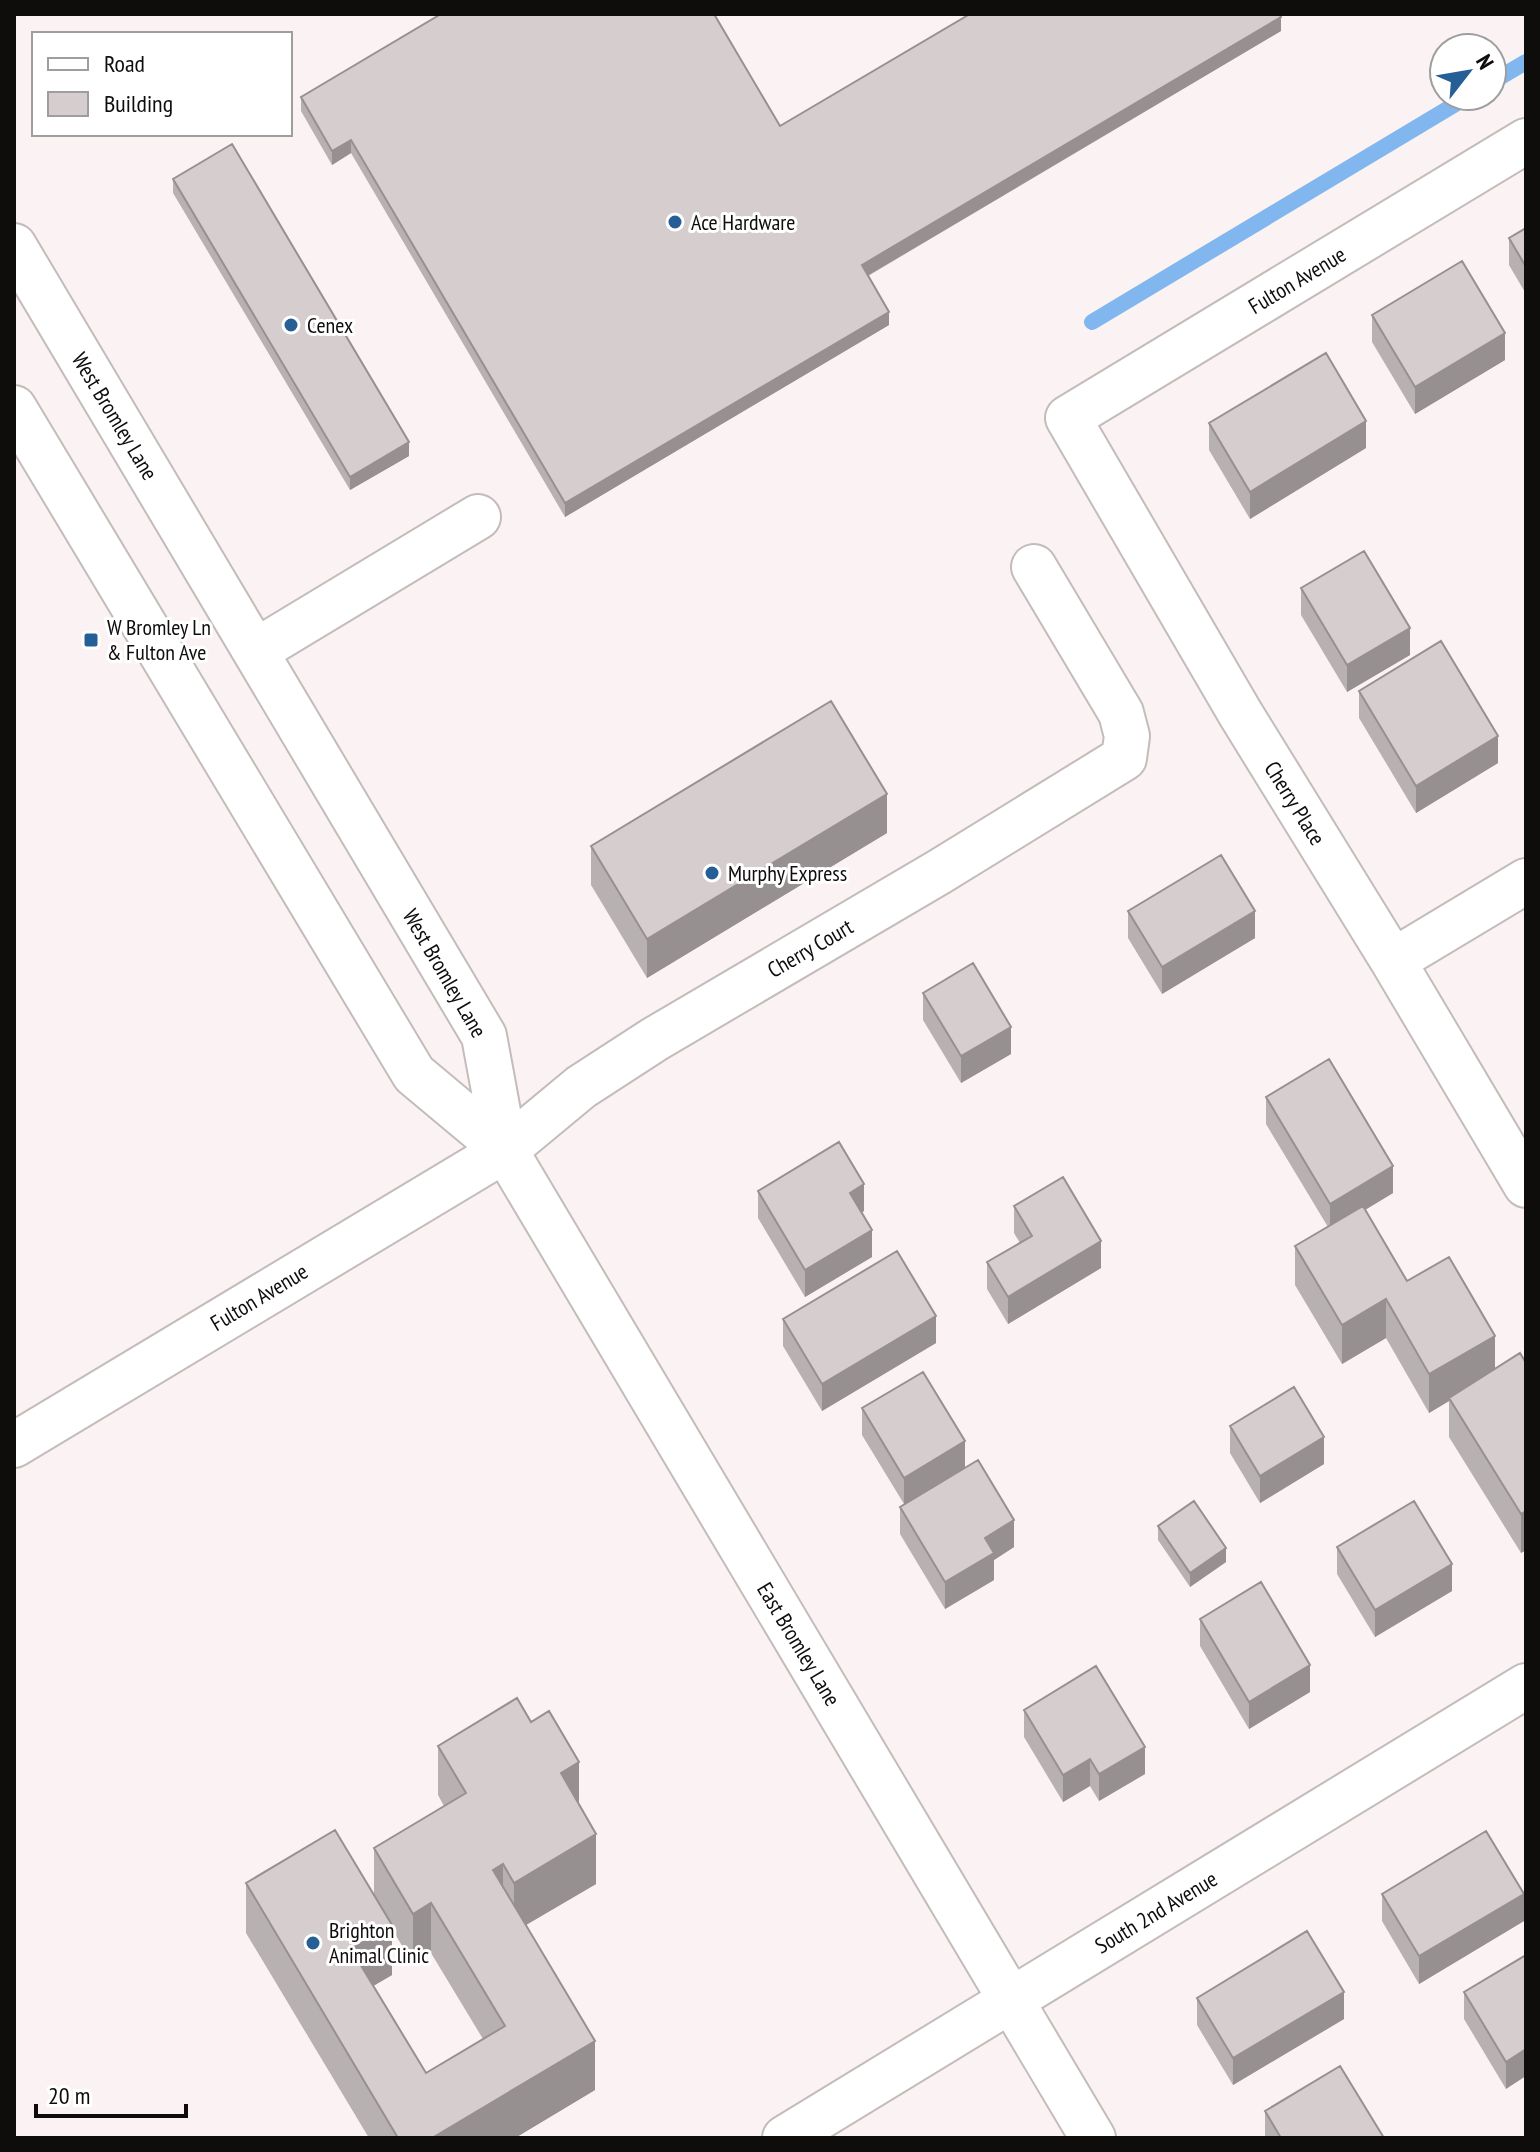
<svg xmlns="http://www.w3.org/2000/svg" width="1540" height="2152" viewBox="0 0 1540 2152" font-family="'PT Sans Narrow',sans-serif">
<rect width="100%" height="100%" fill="#fbf3f3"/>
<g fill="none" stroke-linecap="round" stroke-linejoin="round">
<!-- stream -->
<path stroke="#81b6ef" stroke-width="16" d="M 1492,82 L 1526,62
M 1092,322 L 1469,96"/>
<!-- minor casing -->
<g stroke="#c3bcbb" stroke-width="48">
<path id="minor" d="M 1526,141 L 1068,418 L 1240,713 L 1393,961 L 1526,1185
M 256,651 L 478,517
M 1393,961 L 1526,881
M 14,1445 L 505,1150 L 581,1087 L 655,1039 L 939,872 L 1124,758 L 1127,736 L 1121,713 L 1034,567
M 785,2138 L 1526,1686"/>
</g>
<!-- major casing -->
<g stroke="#c3bcbb" stroke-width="48">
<path id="major" d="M 14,246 L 484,1036 L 505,1150
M 14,408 L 414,1074 L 505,1150 L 1093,2138"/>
</g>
<!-- minor -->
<use href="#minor" stroke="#fff" stroke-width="44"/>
<!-- major -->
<use href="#major" stroke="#fff" stroke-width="44"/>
</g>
<!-- wall -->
<path fill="#b8b1b1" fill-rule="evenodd" d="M 1281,31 L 868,276 L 889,325 L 565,517 L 351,153 L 332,165 L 301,111 L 301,97 L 780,126 Z
M 173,179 L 409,456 L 350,490 L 173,193 Z
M 1526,228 L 1526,294 L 1509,265 L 1509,238 Z
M 1372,315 L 1505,360 L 1415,414 L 1372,342 Z
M 1209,423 L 1366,448 L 1250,519 L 1209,450 Z
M 1301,588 L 1410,655 L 1347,692 L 1301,615 Z
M 1359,691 L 1498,763 L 1416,813 L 1359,718 Z
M 887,833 L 647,978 L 591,885 L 591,846 Z
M 1128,911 L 1255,938 L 1162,994 L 1128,938 Z
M 923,993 L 1011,1054 L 961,1083 L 923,1020 Z
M 1266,1097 L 1393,1193 L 1365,1210 L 1407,1281 L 1495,1369 L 1526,1363 L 1526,1550 L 1521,1553 L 1449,1437 L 1449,1401 L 1429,1413 L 1386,1338 L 1342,1364 L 1295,1285 L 1295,1246 L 1328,1227 L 1266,1124 Z
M 758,1191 L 864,1211 L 862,1212 L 872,1257 L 805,1297 L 758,1218 Z
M 1014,1206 L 1101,1268 L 1008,1324 L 987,1289 L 987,1262 L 1020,1243 L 1014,1233 Z
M 783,1319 L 936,1343 L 822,1411 L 783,1346 Z
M 862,1408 L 965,1468 L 1014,1547 L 994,1560 L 994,1580 L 945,1609 L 900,1534 L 900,1507 L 904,1504 L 862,1435 Z
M 1230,1426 L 1324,1464 L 1260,1503 L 1230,1453 Z
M 1158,1526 L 1226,1562 L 1190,1587 L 1158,1540 Z
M 1337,1547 L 1452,1591 L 1375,1637 L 1337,1574 Z
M 1200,1619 L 1310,1692 L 1249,1729 L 1200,1646 Z
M 1024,1710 L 1145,1774 L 1099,1801 L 1090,1786 L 1063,1802 L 1024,1737 Z
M 438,1746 L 579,1805 L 596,1884 L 526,1925 L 595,2090 L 515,2138 L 369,2138 L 246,1933 L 246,1883 L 374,1894 L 374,1848 L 444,1806 L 438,1795 ZM 392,1929 L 413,1964 L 431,1953 L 483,2039 L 426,2073 L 373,1986 L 392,1975 Z
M 1382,1894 L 1524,1921 L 1419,1984 L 1382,1921 Z
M 1526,1955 L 1506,2089 L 1464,2019 L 1464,1992 Z
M 1197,1998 L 1344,2019 L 1233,2085 L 1197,2025 Z
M 1265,2111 L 1384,2138 L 1265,2138 Z"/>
<!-- shaded-wall -->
<path fill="#969090" d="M 1281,17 L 1281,31 L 862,279 L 862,265 Z
M 351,140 L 351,153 L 332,165 L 332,151 Z
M 889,312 L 889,325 L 565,517 L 565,503 Z
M 1505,333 L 1505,360 L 1415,414 L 1415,387 Z
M 1366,421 L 1366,448 L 1250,519 L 1250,492 Z
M 409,442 L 409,456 L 350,490 L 350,477 Z
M 1410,628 L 1410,655 L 1347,692 L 1347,665 Z
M 1498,736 L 1498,763 L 1416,813 L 1416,786 Z
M 887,794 L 887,833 L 647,978 L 647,939 Z
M 1255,911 L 1255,938 L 1162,994 L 1162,967 Z
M 1011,1027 L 1011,1054 L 961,1083 L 961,1056 Z
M 1393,1166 L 1393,1193 L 1330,1231 L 1330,1204 Z
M 864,1184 L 864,1211 L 850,1220 L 850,1193 Z
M 872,1230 L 872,1257 L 805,1297 L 805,1270 Z
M 1101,1241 L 1101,1268 L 1008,1324 L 1008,1297 Z
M 1386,1299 L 1386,1338 L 1342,1364 L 1342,1325 Z
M 936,1316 L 936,1343 L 822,1411 L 822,1384 Z
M 1495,1336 L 1495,1375 L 1449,1398 L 1449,1401 L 1429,1413 L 1429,1374 Z
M 1324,1437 L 1324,1464 L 1260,1503 L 1260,1476 Z
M 965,1441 L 965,1468 L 904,1505 L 904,1478 Z
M 1526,1511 L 1526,1550 L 1521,1553 L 1521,1514 Z
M 1014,1520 L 1014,1547 L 994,1560 L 994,1580 L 945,1609 L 945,1582 L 985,1538 Z
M 1226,1548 L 1226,1562 L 1190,1587 L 1190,1573 Z
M 1452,1564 L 1452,1591 L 1375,1637 L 1375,1610 Z
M 1310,1665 L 1310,1692 L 1249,1729 L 1249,1702 Z
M 1145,1747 L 1145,1774 L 1099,1801 L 1099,1774 Z
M 1090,1759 L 1090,1786 L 1063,1802 L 1063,1775 Z
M 579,1762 L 579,1811 L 561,1773 Z
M 596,1834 L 596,1884 L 514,1932 L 514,1883 Z
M 503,1864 L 503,1913 L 493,1870 Z
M 1524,1894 L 1524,1921 L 1419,1984 L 1419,1956 Z
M 431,1903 L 431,1953 L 413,1964 L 413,1914 Z
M 392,1925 L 392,1975 L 351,1999 L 351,1949 Z
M 1344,1992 L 1344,2019 L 1233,2085 L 1233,2058 Z
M 595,2041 L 595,2090 L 515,2138 L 432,2138 Z
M 1526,2049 L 1526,2076 L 1506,2089 L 1506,2062 Z"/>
<!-- building -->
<path fill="#d6cece" stroke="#969090" stroke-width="2" d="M 441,14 L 714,14 L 780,126 L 970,14 L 1279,14 L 1281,17 L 862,265 L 889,312 L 565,503 L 351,140 L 332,151 L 301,97 Z
M 232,144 L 409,442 L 350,477 L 173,179 Z
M 1526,228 L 1526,267 L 1509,238 Z
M 1462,261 L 1505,333 L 1415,387 L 1372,315 Z
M 1326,353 L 1366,421 L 1250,492 L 1209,423 Z
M 1364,551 L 1410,628 L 1347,665 L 1301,588 Z
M 1441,641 L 1498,736 L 1416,786 L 1359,691 Z
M 831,701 L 887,794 L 647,939 L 591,846 Z
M 1221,855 L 1255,911 L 1162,967 L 1128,911 Z
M 973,963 L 1011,1027 L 961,1056 L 923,993 Z
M 1329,1059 L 1393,1166 L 1330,1204 L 1266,1097 Z
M 839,1142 L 864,1184 L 850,1193 L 872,1230 L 805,1270 L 758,1191 Z
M 1063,1177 L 1101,1241 L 1008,1297 L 987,1262 L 1032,1236 L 1014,1206 Z
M 1363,1206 L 1407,1281 L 1449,1257 L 1495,1336 L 1429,1374 L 1386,1299 L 1342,1325 L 1295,1246 Z
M 897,1251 L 936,1316 L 822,1384 L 783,1319 Z
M 1520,1353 L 1526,1363 L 1526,1511 L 1521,1514 L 1449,1398 Z
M 923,1372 L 965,1441 L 904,1478 L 862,1408 Z
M 1294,1387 L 1324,1437 L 1260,1476 L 1230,1426 Z
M 978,1460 L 1014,1520 L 985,1538 L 994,1553 L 945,1582 L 900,1507 Z
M 1194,1501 L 1226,1548 L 1190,1573 L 1158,1526 Z
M 1414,1501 L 1452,1564 L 1375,1610 L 1337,1547 Z
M 1261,1582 L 1310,1665 L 1249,1702 L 1200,1619 Z
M 1096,1666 L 1145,1747 L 1099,1774 L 1090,1759 L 1063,1775 L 1024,1710 Z
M 517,1698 L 531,1722 L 549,1711 L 579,1762 L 561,1773 L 596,1834 L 514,1883 L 503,1864 L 493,1870 L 595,2041 L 432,2138 L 398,2138 L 246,1883 L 335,1830 L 392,1925 L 351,1949 L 426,2073 L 505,2026 L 431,1903 L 413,1914 L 374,1848 L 466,1793 L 438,1746 Z
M 1486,1831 L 1524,1894 L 1419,1956 L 1382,1894 Z
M 1307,1931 L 1344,1992 L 1233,2058 L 1197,1998 Z
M 1526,1955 L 1526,2049 L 1506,2062 L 1464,1992 Z
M 1340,2066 L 1384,2138 L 1281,2138 L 1265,2111 Z"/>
<!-- markers -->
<g fill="#265e96" stroke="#fff" stroke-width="3">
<circle cx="675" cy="222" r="8"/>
<circle cx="291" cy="325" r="8"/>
<rect x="83" y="632" width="16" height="16" rx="4"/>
<circle cx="712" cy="873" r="8"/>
<circle cx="313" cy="1943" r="8"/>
</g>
<g text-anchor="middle" stroke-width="6" stroke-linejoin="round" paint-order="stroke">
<!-- poi labels -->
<g font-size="22" fill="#0f0c0c" stroke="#fff" text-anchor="start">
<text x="691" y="230">Ace Hardware</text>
<text x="307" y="333">Cenex</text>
<text x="107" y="635">W Bromley Ln<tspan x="107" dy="25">&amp; Fulton Ave</tspan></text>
<text x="728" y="881">Murphy Express</text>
<text x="329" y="1938">Brighton<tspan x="329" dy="25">Animal Clinic</tspan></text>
</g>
<!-- street labels -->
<g font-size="22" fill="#0f0c0c" stroke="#fff">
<text transform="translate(1297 280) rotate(-31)" y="8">Fulton Avenue</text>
<text transform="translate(115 416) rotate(59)" y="8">West Bromley Lane</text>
<text transform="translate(1295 803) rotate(58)" y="8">Cherry Place</text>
<text transform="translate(810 948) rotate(-30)" y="8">Cherry Court</text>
<text transform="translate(445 973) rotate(60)" y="8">West Bromley Lane</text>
<text transform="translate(259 1297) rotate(-31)" y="8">Fulton Avenue</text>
<text transform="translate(799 1644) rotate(59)" y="8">East Bromley Lane</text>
<text transform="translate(1156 1912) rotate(-31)" y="8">South 2nd Avenue</text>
</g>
</g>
<!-- border -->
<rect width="1540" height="2152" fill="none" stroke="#0f0c0c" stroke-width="32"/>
<!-- legend -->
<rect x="32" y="32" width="260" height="104" fill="#ffffff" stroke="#9f9e9e" stroke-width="2"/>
<rect x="48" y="58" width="40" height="12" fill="#ffffff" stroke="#9f9e9e" stroke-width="2"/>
<text x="104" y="72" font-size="24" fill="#0f0c0c">Road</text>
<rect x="48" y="92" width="40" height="24" fill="#d6cece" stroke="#9f9e9e" stroke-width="2"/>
<text x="104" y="112" font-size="24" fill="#0f0c0c">Building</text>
<!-- north arrow -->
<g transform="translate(1468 72) rotate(59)"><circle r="38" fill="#ffffff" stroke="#9f9e9e" stroke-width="2"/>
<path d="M0-6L14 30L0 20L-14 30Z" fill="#265e96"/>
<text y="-12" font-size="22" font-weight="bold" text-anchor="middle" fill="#0f0c0c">N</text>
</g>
<!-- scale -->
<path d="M36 2104v12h150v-12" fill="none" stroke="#0f0c0c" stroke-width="4"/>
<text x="48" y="2104" font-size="24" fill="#0f0c0c" stroke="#ffffff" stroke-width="6" paint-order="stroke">20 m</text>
</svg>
